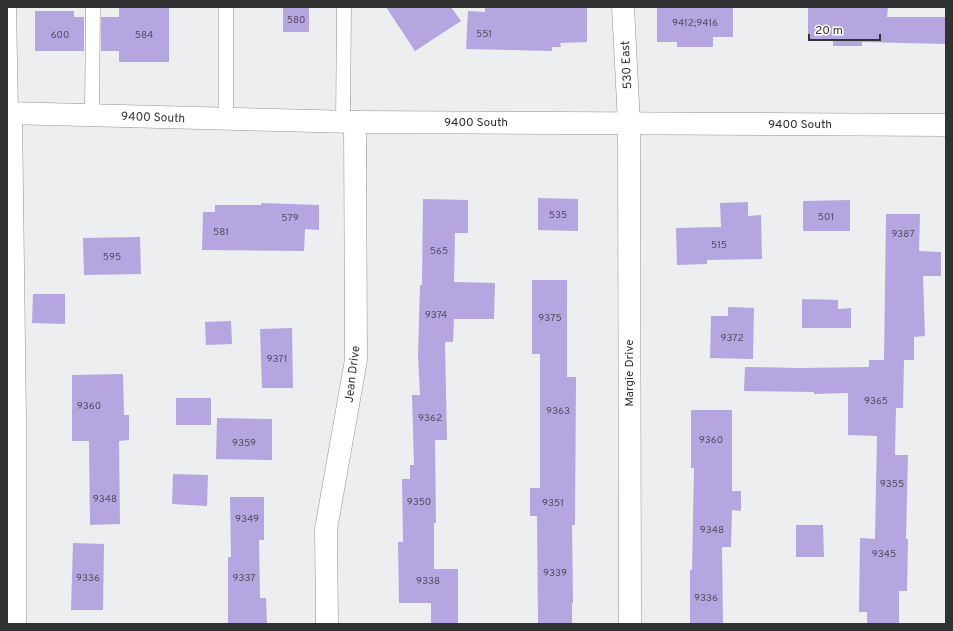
<svg xmlns="http://www.w3.org/2000/svg" width="953" height="631" viewBox="0 0 953 631" font-family="Overpass,sans-serif">
<rect width="100%" height="100%" fill="#edeeef"/>
<!-- building -->
<path fill="#b5a5e0" d="M 119,7 L 169,7 L 169,62 L 119,62 L 119,51 L 101,51 L 101,17 L 119,17 Z
M 283,7 L 309,7 L 309,32 L 283,32 Z
M 386,7 L 451,7 L 461,21 L 415,51 Z
M 485,7 L 587,7 L 587,42 L 560,43 L 561,47 L 552,47 L 552,51 L 466,49 L 468,11 L 485,12 Z
M 657,7 L 733,7 L 733,37 L 713,37 L 713,47 L 677,47 L 677,42 L 657,42 Z
M 808,7 L 888,7 L 887,17 L 946,17 L 946,44 L 862,42 L 862,46 L 833,46 L 833,41 L 808,41 Z
M 35,11 L 74,11 L 74,17 L 84,17 L 84,51 L 35,51 Z
M 538,198 L 578,199 L 578,231 L 538,230 Z
M 423,199 L 468,200 L 468,233 L 455,233 L 454,282 L 495,283 L 494,319 L 454,319 L 453,342 L 445,342 L 447,440 L 435,440 L 436,523 L 434,523 L 434,569 L 458,569 L 458,624 L 431,624 L 431,603 L 399,603 L 398,542 L 403,542 L 402,479 L 410,479 L 410,465 L 414,465 L 412,395 L 420,395 L 418,356 L 420,285 L 422,285 Z
M 850,200 L 850,231 L 803,231 L 803,201 Z
M 748,202 L 748,216 L 761,215 L 762,259 L 707,260 L 707,264 L 677,265 L 676,228 L 721,227 L 720,203 Z
M 261,203 L 319,205 L 319,230 L 305,229 L 304,251 L 202,250 L 203,212 L 215,212 L 215,205 L 261,205 Z
M 886,214 L 920,214 L 919,251 L 941,252 L 941,276 L 923,276 L 925,336 L 914,337 L 914,360 L 904,360 L 903,408 L 896,408 L 895,455 L 908,455 L 906,539 L 908,539 L 907,591 L 899,591 L 899,624 L 867,624 L 867,612 L 859,612 L 860,538 L 875,539 L 877,436 L 848,435 L 848,393 L 814,394 L 814,392 L 744,391 L 745,367 L 800,368 L 869,367 L 869,360 L 884,360 Z
M 140,237 L 141,274 L 84,275 L 83,238 Z
M 532,280 L 567,280 L 567,377 L 576,377 L 575,525 L 572,525 L 573,603 L 572,603 L 572,624 L 538,624 L 537,516 L 530,516 L 530,488 L 540,488 L 540,354 L 532,354 Z
M 33,294 L 65,294 L 65,324 L 32,323 Z
M 802,299 L 838,300 L 838,309 L 851,308 L 851,328 L 802,328 Z
M 728,307 L 754,308 L 753,359 L 710,358 L 711,316 L 728,316 Z
M 231,321 L 232,344 L 206,345 L 205,322 Z
M 292,328 L 293,388 L 262,388 L 260,329 Z
M 123,374 L 124,415 L 129,415 L 129,440 L 119,441 L 120,524 L 90,525 L 89,441 L 72,441 L 72,375 Z
M 176,398 L 211,398 L 211,425 L 176,425 Z
M 691,410 L 732,410 L 732,491 L 741,491 L 741,511 L 732,510 L 731,547 L 722,547 L 723,624 L 690,624 L 690,570 L 692,570 L 694,468 L 691,468 Z
M 217,418 L 272,419 L 272,460 L 216,459 Z
M 173,474 L 208,475 L 207,506 L 172,504 Z
M 230,497 L 264,497 L 264,540 L 259,540 L 260,598 L 266,598 L 267,624 L 228,624 L 228,557 L 231,557 Z
M 796,525 L 823,525 L 824,557 L 796,557 Z
M 73,543 L 104,544 L 103,610 L 71,610 Z"/>
<g fill="none" stroke-linecap="round" stroke-linejoin="round">
<!-- service casing -->
<g stroke="#919293" stroke-width="15">
<path id="service" d="M 9,7 L 11,113
M 226,7 L 226,119
M 92,115 L 93,7
M 343,122 L 344,7"/>
</g>
<!-- minor casing -->
<g stroke="#919293" stroke-width="23">
<path id="minor" d="M 623,7 L 629,123 L 630,624
M 11,113 L 15,421 L 15,624
M 327,624 L 326,529 L 356,360 L 355,122"/>
</g>
<!-- tertiary casing -->
<g stroke="#919293" stroke-width="23">
<path id="tertiary" d="M 7,113 L 355,122 L 946,125"/>
</g>
<!-- service -->
<use href="#service" stroke="#fff" stroke-width="14"/>
<!-- minor -->
<use href="#minor" stroke="#fff" stroke-width="22"/>
<!-- tertiary -->
<use href="#tertiary" stroke="#fff" stroke-width="22"/>
</g>
<g text-anchor="middle" stroke-width="3.5" stroke-linejoin="round" paint-order="stroke">
<!-- number labels -->
<g font-size="10" fill="#524f5e">
<text x="296" y="23">580</text>
<text x="695" y="26">9412;9416</text>
<text x="484" y="37">551</text>
<text x="60" y="38">600</text>
<text x="144" y="38">584</text>
<text x="558" y="218">535</text>
<text x="826" y="220">501</text>
<text x="290" y="221">579</text>
<text x="221" y="235">581</text>
<text x="903" y="237">9387</text>
<text x="719" y="248">515</text>
<text x="439" y="254">565</text>
<text x="112" y="260">595</text>
<text x="436" y="318">9374</text>
<text x="550" y="321">9375</text>
<text x="732" y="341">9372</text>
<text x="277" y="362">9371</text>
<text x="876" y="404">9365</text>
<text x="89" y="409">9360</text>
<text x="558" y="414">9363</text>
<text x="430" y="421">9362</text>
<text x="711" y="443">9360</text>
<text x="244" y="446">9359</text>
<text x="892" y="487">9355</text>
<text x="105" y="502">9348</text>
<text x="419" y="505">9350</text>
<text x="553" y="506">9351</text>
<text x="247" y="522">9349</text>
<text x="712" y="533">9348</text>
<text x="884" y="557">9345</text>
<text x="555" y="576">9339</text>
<text x="88" y="581">9336</text>
<text x="244" y="581">9337</text>
<text x="428" y="584">9338</text>
<text x="706" y="601">9336</text>
</g>
<!-- street labels -->
<g font-size="12" fill="#313232" stroke="#fff">
<text transform="translate(626 65) rotate(-93)" y="4">530 East</text>
<text transform="translate(153 117) rotate(2)" y="4">9400 South</text>
<text x="476" y="126">9400 South</text>
<text x="800" y="128">9400 South</text>
<text transform="translate(629 373) rotate(-90)" y="4">Margie Drive</text>
<text transform="translate(352 374) rotate(-83)" y="4">Jean Drive</text>
</g>
</g>
<!-- border -->
<rect width="953" height="631" fill="none" stroke="#313232" stroke-width="16"/>
<!-- scale -->
<path d="M809 34v6h71v-6" fill="none" stroke="#313232" stroke-width="2"/>
<text x="815" y="34" font-size="12" fill="#313232" stroke="#ffffff" stroke-width="3" paint-order="stroke">20 m</text>
</svg>
